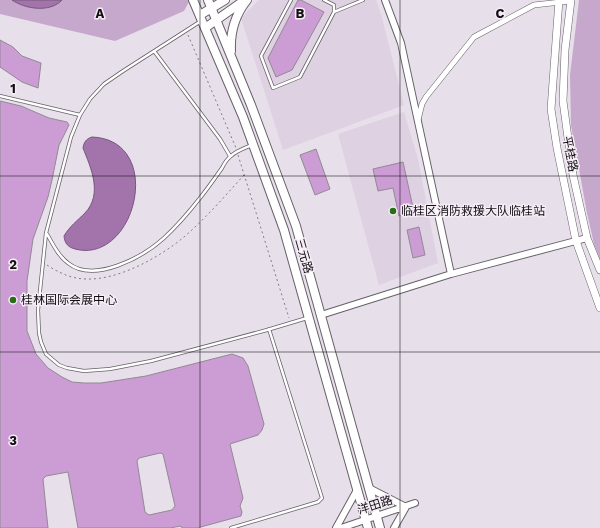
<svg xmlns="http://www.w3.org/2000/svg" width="600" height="528" viewBox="0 0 600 528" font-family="'Work Sans','Noto Sans SC',sans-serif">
<rect width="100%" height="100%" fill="#e7dfe9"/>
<!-- built -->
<path fill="#ded1e1" d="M 259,0 L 376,0 L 381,14 L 404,105 L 283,150 L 241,18 Z
M 404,112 L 418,159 L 438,263 L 379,285 L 338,134 Z"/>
<!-- green -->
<path fill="#c6a8cc" d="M 0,0 L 190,0 L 184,11 L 115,41 L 0,14 Z
M 579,0 L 600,0 L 600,259 L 594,244 L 587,213 L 571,125 L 570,75 Z"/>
<!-- water -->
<path fill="#a274ab" stroke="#77567d" d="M 12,0 L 62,0 C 50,13 25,9 12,0 Z
M 92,137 C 166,140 136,265 75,249 C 68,247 65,244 64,236 C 69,227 78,220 85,213 C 103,194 91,168 83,148 C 84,142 86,139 92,137 Z"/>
<!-- building -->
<path fill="#cc9cd5" stroke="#918a93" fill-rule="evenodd" d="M 298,0 L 301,0 L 324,12 L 292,70 L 276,77 L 268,58 Z
M 0,40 L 13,47 L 22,56 L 41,63 L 38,88 L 22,82 L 0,67 Z
M 0,101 L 21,106 L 49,118 L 67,122 L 69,125 L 59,145 L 52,180 L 48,197 L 33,239 L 27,281 L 27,331 L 36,354 L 48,368 L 62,377 L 72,382 L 84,383 L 101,383 L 146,376 L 232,354 L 243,358 L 248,366 L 264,424 L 262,430 L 258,435 L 230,444 L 243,498 L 240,506 L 242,512 L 241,516 L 197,528 L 182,528 L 181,526 L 170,528 L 78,528 L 68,472 L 46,476 L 43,479 L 48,528 L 0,528 ZM 160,453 L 163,454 L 175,506 L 172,510 L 149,515 L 145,512 L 137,461 L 139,458 Z
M 316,149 L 330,189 L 315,195 L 300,155 Z
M 403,162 L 414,212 L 399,216 L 393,188 L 378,191 L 373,169 Z
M 419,227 L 425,255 L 413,258 L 407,230 Z"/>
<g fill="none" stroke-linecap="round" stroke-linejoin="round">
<!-- service casing -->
<g stroke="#676068" stroke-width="4">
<path id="service" d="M 291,0 L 261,56 L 273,88 L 300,77 L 334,12
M 324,0 L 334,5 L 334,12 L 363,0
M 201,21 L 123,71 L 104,84 L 90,99 L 80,115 L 71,137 L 46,233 L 38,310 L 39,333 L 41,342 L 46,354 L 59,365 L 67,368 L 84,371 L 110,369 L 151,361 L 267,330 L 307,318
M 154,51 L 220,139 L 230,156
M 0,96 L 80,115
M 47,234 C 53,244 58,256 68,263 C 94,284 143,257 164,238 C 177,226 189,212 200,198 C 208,188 215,178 222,168 C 224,164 227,159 231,156 C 236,151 245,148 252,145
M 231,528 L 318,502 L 322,498 L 269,329"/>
</g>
<!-- minor casing -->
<g stroke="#676068" stroke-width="6">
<path id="minor" d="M 418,120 L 422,104 L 426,97 L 474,37 L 534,5 L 570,1"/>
</g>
<!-- tertiary casing -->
<g stroke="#676068" stroke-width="8">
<path id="tertiary" d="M 385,0 L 401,43 L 451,274
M 321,315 L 451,274 L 587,238
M 369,488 L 406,507 L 394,528
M 336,528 L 357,490
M 341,528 L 415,503"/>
</g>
<!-- secondary casing -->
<g stroke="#676068" stroke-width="8">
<path id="secondary" d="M 559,0 L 551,109 L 557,148 L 576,241 L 600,308
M 571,0 L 565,50 L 563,101 L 573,175 L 587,238 L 600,270"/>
</g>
<!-- primary casing -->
<g stroke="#676068" stroke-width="10">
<path id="primary" d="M 193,0 L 243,117 L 284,230 L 368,528
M 208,0 L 251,105 L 296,226 L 380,528
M 200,15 L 225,0
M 205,28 L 242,2
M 231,51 C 230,31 235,15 247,0"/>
</g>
<!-- path -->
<path stroke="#827c83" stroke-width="1" stroke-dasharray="2 3" stroke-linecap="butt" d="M 188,35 L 236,148
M 238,155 L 289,318
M 47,265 C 59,273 72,279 87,279 C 119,280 160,257 184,237 C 206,218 225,196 244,175"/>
<!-- service -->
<use href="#service" stroke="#fff" stroke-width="2.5"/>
<!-- minor -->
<use href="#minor" stroke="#fff" stroke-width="5"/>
<!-- tertiary -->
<use href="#tertiary" stroke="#fff" stroke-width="6"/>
<!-- secondary -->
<use href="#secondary" stroke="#fff" stroke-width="7"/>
<!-- primary -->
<use href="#primary" stroke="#fff" stroke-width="8"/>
</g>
<!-- grid -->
<path fill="none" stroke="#120f13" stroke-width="1" stroke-opacity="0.55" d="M 200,0 L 200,528M 400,0 L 400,528M 0,176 L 600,176M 0,352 L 600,352"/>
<!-- markers -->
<g fill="#247013" stroke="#f5ecf6" stroke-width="1.5">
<circle cx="393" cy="211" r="4"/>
<circle cx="13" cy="300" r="4"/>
</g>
<g text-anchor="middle" stroke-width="3" stroke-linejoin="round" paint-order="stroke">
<!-- street labels -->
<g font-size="12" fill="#120f13" stroke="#f5ecf6">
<text transform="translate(570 154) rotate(79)" y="4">平桂路</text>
<text transform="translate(304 256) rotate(74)" y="4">三元路</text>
<text transform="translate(375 505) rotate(-18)" y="4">洋田路</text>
</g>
<!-- poi labels -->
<g font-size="12" fill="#120f13" stroke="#f5ecf6" text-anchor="start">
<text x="401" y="215">临桂区消防救援大队临桂站</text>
<text x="21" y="304">桂林国际会展中心</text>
</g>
</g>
<g font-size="13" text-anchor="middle" font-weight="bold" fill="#120f13" stroke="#f5ecf6" stroke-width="3" stroke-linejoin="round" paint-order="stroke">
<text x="100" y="18">A</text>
<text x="300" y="18">B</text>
<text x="500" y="18">C</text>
<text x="13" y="93">1</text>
<text x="13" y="269">2</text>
<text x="13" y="445">3</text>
</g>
</svg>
